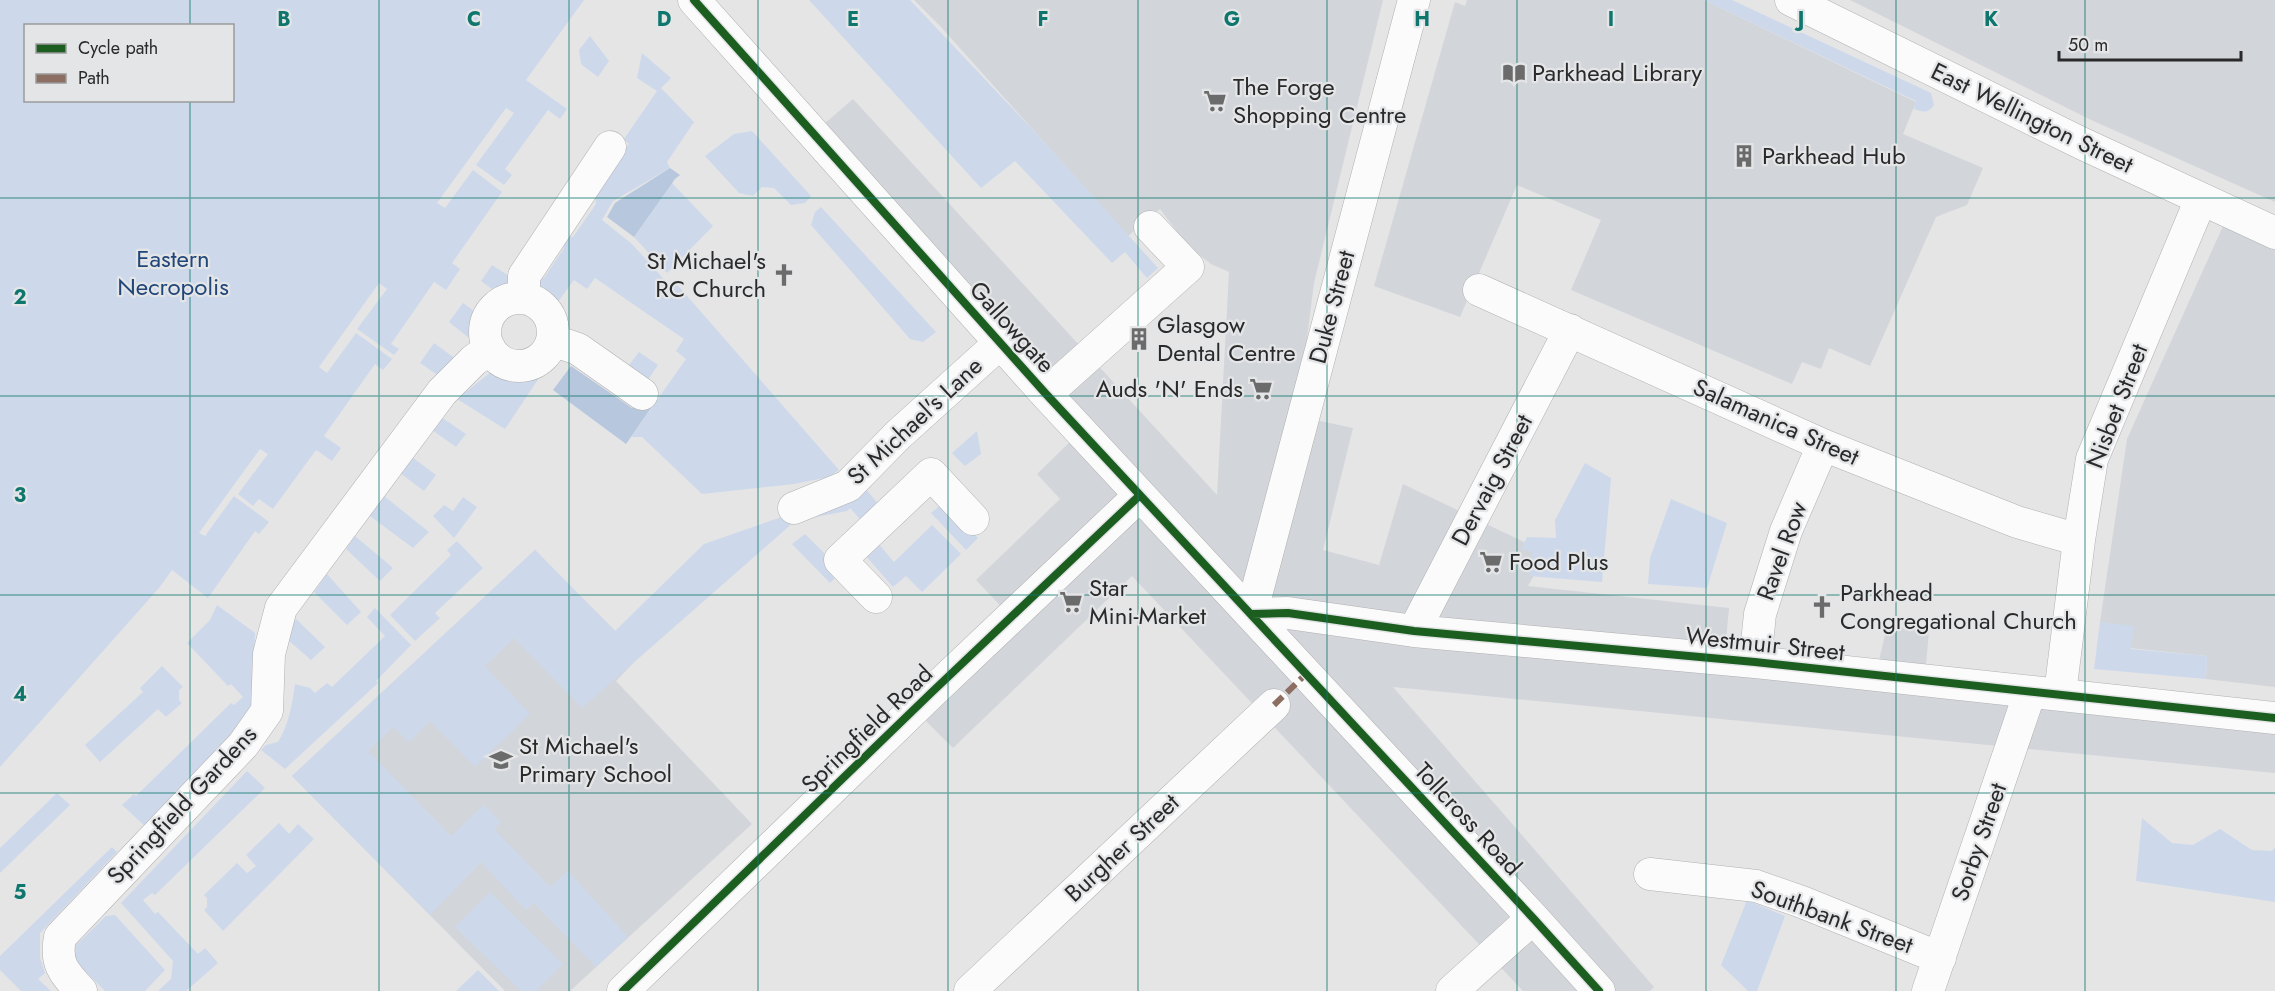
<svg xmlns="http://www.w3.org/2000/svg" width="2275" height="991" viewBox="0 0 2275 991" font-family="Jost,sans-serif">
<rect width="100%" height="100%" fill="#e5e5e6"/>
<!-- built -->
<path fill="#d2d5da" d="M 914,0 L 1383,0 L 1314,283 L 1297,416 L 1353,428 L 1323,550 L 1379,565 L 1403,484 L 1547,553 L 1528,586 L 1729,608 L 1725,652 L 1878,665 L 1887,626 L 1929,631 L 1924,687 L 2275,719 L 2275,773 L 1393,687 L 1654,987 L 1650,991 L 1523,991 L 1132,576 L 953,748 L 918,713 L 1014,620 L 976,580 L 1060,499 L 1037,474 L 1076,436 L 809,137 L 853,99 L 1217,495 L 1229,272 L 1211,264 L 1188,246 L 1160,209 L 1128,236 L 941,27 Z
M 1467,0 L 1704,0 L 1916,102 L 1903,134 L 1983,168 L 1967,205 L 1936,217 L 1870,366 L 1829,348 L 1821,369 L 1802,362 L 1792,384 L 1571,290 L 1601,220 L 1517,185 L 1460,317 L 1374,286 L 1455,2 L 1465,6 Z
M 1850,0 L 2275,0 L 2275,202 L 2089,119 Z
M 2223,226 L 2275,250 L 2275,687 L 2206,679 L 2207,656 L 2130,648 L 2100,622 L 2127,439 Z
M 535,550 L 640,656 L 616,681 L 752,824 L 570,991 L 505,991 L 292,776 Z"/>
<!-- green -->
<path fill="#cdd9eb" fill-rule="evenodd" d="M 0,0 L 584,0 L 526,80 L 567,109 L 560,119 L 548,110 L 505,169 L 512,175 L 504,185 L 476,165 L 514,113 L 506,108 L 437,203 L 445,208 L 473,170 L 502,192 L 452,263 L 460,269 L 446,290 L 434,282 L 391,344 L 399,349 L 394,355 L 357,329 L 387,289 L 379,283 L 319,367 L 327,373 L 356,333 L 392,359 L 383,370 L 375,364 L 324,436 L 341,448 L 332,461 L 316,450 L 273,509 L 259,499 L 253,506 L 238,494 L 268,454 L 260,449 L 199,533 L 205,536 L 234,496 L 269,522 L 259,534 L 255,531 L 208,598 L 172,570 L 159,588 L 0,767 ZM 26,26 L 232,26 L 232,100 L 26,100 Z
M 809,0 L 910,0 L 1032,129 L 1158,268 L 1147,278 L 1125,252 L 1112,263 L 1015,161 L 981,188 Z
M 1704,0 L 1732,0 L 1931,93 L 1934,105 C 1928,114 1923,112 1914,109 L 1916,101 Z
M 590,36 L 609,61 L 598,77 L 581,64 L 579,50 Z
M 642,53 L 671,78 L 661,88 L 694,122 L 667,162 L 670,168 L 613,201 L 602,220 L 632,244 L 670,286 L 674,281 L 839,470 L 829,477 L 794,484 L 702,494 L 642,437 L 631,437 L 686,359 L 676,351 L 684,339 L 595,278 L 587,289 L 574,280 L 557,303 L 526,286 L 531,279 L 544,278 L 564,248 L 563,235 L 573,237 L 596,204 L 595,190 L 629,144 L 624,139 L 657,91 L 637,78 Z
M 752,131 L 811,196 L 805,203 L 791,205 L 774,188 L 762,187 L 753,196 L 739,193 L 705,156 L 734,134 Z
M 672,183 L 713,226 L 667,273 L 634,237 Z
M 821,207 L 936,332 L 923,342 L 910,339 L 811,225 L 815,212 Z
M 492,265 L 509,276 L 509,291 L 500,295 L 481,281 Z
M 463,303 L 481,316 L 474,342 L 449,322 Z
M 434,343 L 456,359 L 439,376 L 420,363 Z
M 639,352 L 658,365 L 645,384 L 626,369 Z
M 491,372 L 539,378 L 505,429 L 457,399 Z
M 441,417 L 466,434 L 456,447 L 432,430 Z
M 977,431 L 981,454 L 965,466 L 952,453 Z
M 412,457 L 436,475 L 424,491 L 400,473 Z
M 1585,463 L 1611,478 L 1602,582 L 1529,576 L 1532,552 L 1521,549 L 1527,537 L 1556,538 L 1555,520 Z
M 865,488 L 884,511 L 866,526 L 850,508 L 847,511 L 795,521 L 582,708 L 514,638 L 485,666 L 530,714 L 475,767 L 430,721 L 409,742 L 393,727 L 368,751 L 451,836 L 484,805 L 501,822 L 494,829 L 550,887 L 568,871 L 628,937 L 596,967 L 534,903 L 526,910 L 481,862 L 430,915 L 292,776 L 535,550 L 615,631 L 704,544 Z
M 384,496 L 429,532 L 413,548 L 370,516 Z
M 463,497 L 477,507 L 454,538 L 433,516 L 444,505 L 453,511 Z
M 1671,499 L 1727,523 L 1707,588 L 1648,584 L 1650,558 Z
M 944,502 L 978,538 L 966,550 L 931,513 Z
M 932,525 L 961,554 L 922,592 L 906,576 L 893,587 L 865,555 L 878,543 L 894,562 Z
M 805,534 L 842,571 L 830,583 L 792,544 Z
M 355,536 L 393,568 L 380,581 L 346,549 Z
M 457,541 L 483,568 L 435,613 L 440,618 L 415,641 L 390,615 L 451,555 L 447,550 Z
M 327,574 L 361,612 L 347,625 L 314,592 Z
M 217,605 L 255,633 L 253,703 L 230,738 L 145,826 L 122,805 L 134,794 L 136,796 L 231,703 L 234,705 L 243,697 L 231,684 L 228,686 L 187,643 L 210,620 Z
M 375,608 L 411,645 L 376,681 L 378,683 L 285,769 L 261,750 L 266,745 L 278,742 C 289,724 292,705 295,684 L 310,688 L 315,693 L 327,683 L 332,687 L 385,636 L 367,617 Z
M 296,619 L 325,647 L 311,660 L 288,640 L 291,627 Z
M 2100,622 L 2134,626 L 2131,649 L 2207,656 L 2206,679 L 2094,669 Z
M 162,666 L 183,687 L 179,690 L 179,700 L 182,703 L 166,717 L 158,709 L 100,762 L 85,745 L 143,692 L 140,688 Z
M 247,771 L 265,788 L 155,895 L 152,893 L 143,900 L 155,914 L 158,912 L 198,954 L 205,948 L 218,963 L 186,991 L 158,991 L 171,979 L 173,961 L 121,903 Z
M 57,793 L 70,805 L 0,873 L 0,848 Z
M 2142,818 L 2172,843 L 2193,845 L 2220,829 L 2252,850 L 2272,851 L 2275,847 L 2275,902 L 2136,881 Z
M 279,823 L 289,834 L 298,824 L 314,839 L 223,931 L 204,910 L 207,907 L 207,898 L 204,895 L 237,863 L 247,873 L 256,866 L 246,855 Z
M 112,847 L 117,852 L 40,933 L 40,958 L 45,973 L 38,979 L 51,991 L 21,991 L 0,970 L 0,956 Z
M 490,892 L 563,964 L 536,991 L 521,991 L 455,927 Z
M 1747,900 L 1785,916 L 1757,991 L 1748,991 L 1721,965 Z
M 115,915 L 165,970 L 145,991 L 105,991 L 74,960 L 71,950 L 106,916 Z
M 478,970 L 499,991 L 456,991 Z"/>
<!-- forest -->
<path fill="#b7c7de" d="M 670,168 L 680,175 L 675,179 L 634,237 L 607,217 L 615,203 Z
M 571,366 L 632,408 L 644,403 L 651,408 L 626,444 L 553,390 Z"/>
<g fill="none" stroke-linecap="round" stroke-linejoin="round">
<!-- minor casing -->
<g stroke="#b0b0b1" stroke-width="33">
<path id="minor" d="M 694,0 L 1046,394 L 1533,918 L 1599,991
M 1791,0 L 2081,143 L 2275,233
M 1479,290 L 1823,445 L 2017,522 L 2079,540
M485 332a34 34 0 1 1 68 0a34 34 0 1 1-68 0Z
M 527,299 L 524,290 L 524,276 L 610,147
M 552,340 L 578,349 L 642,394
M 1046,394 L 1188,267 L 1150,227
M 794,508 L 848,486 L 898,435 L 1000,343
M 876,597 L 840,560 L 931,474 L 973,519
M 1251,614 L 1288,613 L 1414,631 L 1755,662 L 2275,718
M 1251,614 L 1414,0
M 1414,631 L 1570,330
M 1755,662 L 1760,614 L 1786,531 L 1823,445
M 2060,694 L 2079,540 L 2092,459 L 2201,199
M 1650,874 L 1756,886 L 1802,902 L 1940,958
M 81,991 C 63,972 55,963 60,937 L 243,745 L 267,711 L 269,654 L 281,608 L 442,392 L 474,360 L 490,349
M 623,991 L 932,692 L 1139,496
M 970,991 L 1274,705
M 1452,991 L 1533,918
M 1928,991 L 2030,692"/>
</g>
<!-- minor -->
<use href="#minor" stroke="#fbfbfb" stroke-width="32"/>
<!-- quiet -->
<path stroke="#8d6e63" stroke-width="6" stroke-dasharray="12 6" stroke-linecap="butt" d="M 1274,705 L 1306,674"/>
<!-- cycleway casing -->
<g stroke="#e4e5e7" stroke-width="11">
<path id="cycleway" d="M 694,0 L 1046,394 L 1533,918 L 1599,991
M 1251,614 L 1288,613 L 1414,631 L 1755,662 L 2275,718
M 623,991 L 932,692 L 1139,496"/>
</g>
<!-- cycleway -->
<use href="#cycleway" stroke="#1b5e20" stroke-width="8"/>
</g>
<!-- grid -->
<path fill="none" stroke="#0f766e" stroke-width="1.5" stroke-opacity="0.55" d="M 190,0 L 190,26M 379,0 L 379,991M 569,0 L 569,991M 758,0 L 758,991M 948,0 L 948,991M 1138,0 L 1138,991M 1327,0 L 1327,991M 1517,0 L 1517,991M 1706,0 L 1706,991M 1896,0 L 1896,991M 2085,0 L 2085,991M 190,100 L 190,991M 0,198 L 2275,198M 0,396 L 2275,396M 0,595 L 2275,595M 0,793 L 2275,793"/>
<!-- icons -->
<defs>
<g id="library-bare" transform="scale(1.8)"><path d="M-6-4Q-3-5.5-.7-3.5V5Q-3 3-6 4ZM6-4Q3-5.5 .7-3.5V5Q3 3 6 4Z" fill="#6b6b6c" stroke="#e4e5e7" stroke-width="2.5" paint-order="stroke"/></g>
<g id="supermarket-bare" transform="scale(1.8)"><path d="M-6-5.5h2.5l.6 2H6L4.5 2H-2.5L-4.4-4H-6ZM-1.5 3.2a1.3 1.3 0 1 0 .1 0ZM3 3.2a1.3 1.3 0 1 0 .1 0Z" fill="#6b6b6c" stroke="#e4e5e7" stroke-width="2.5" paint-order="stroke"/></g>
<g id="building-bare" transform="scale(1.8)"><path d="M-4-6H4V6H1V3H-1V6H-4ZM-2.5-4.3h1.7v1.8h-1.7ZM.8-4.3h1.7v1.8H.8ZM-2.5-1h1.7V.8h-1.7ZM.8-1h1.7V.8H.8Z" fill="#6b6b6c" stroke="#e4e5e7" stroke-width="2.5" paint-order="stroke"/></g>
<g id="church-bare" transform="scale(1.8)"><path d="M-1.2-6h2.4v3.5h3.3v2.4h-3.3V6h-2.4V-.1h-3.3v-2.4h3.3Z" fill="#6b6b6c" stroke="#e4e5e7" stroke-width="2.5" paint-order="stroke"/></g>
<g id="school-bare" transform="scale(1.8)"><path d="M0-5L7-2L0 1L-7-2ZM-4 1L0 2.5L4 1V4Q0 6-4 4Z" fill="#6b6b6c" stroke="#e4e5e7" stroke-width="2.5" paint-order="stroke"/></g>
</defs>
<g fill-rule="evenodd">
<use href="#library-bare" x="1514" y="73"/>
<use href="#supermarket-bare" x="1215" y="101"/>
<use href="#building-bare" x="1744" y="156"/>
<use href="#church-bare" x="784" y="275"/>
<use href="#building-bare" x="1139" y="339"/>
<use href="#supermarket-bare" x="1261" y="389"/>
<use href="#supermarket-bare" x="1491" y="562"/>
<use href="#supermarket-bare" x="1071" y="602"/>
<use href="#church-bare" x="1822" y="607"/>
<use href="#school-bare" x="501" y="760"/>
</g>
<g text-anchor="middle" stroke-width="4.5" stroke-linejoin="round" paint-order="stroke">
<!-- poi labels -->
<g font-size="24" fill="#2a2a2b" stroke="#e4e5e7" text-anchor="start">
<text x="1532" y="81">Parkhead Library</text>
<text x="1233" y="95">The Forge<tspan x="1233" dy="28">Shopping Centre</tspan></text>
<text x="1762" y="164">Parkhead Hub</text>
<text x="766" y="269" text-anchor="end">St Michael's<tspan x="766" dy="28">RC Church</tspan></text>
<text x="1157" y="333">Glasgow<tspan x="1157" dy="28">Dental Centre</tspan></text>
<text x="1243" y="397" text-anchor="end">Auds 'N' Ends</text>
<text x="1509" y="570">Food Plus</text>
<text x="1089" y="596">Star<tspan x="1089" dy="28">Mini-Market</tspan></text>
<text x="1840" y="601">Parkhead<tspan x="1840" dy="28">Congregational Church</tspan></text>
<text x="519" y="754">St Michael's<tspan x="519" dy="28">Primary School</tspan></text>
</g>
<!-- street labels -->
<g font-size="24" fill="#2a2a2b" stroke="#e4e5e7">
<text transform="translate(2032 118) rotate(26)" y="8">East Wellington Street</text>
<text transform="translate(1332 307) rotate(-75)" y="8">Duke Street</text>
<text transform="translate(1012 327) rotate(48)" y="8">Gallowgate</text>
<text transform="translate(2117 406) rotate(-69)" y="8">Nisbet Street</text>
<text transform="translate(915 421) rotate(-43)" y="8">St Michael's Lane</text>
<text transform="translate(1776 422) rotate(24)" y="8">Salamanica Street</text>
<text transform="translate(1492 480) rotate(-62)" y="8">Dervaig Street</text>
<text transform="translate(1782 551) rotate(-70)" y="8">Ravel Row</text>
<text transform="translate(1765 644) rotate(6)" y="8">Westmuir Street</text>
<text transform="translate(867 729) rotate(-44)" y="8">Springfield Road</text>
<text transform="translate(182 805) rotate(-47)" y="8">Springfield Gardens</text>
<text transform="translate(1468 819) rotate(47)" y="8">Tollcross Road</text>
<text transform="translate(1979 842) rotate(-71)" y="8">Sorby Street</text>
<text transform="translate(1122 848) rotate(-43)" y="8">Burgher Street</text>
<text transform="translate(1832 917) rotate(20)" y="8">Southbank Street</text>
</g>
<!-- park labels -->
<g font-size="24" fill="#21467a" stroke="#e4e5e7">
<text x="173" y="267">Eastern<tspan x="173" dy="28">Necropolis</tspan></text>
</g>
</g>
<g font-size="20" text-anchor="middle" font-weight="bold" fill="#0f766e" stroke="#e4e5e7" stroke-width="4.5" stroke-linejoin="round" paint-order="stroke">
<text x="284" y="26">B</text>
<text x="474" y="26">C</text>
<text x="664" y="26">D</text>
<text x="853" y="26">E</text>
<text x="1043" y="26">F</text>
<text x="1232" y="26">G</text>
<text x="1422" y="26">H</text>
<text x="1611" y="26">I</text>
<text x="1801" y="26">J</text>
<text x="1991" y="26">K</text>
<text x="20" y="304">2</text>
<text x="20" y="502">3</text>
<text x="20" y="701">4</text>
<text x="20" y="899">5</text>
</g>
<!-- legend -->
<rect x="24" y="24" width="210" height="78" fill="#e4e5e7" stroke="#9a9a9c" stroke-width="1.5"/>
<rect x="36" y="44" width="30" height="9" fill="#1b5e20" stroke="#9a9a9c" stroke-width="1.5"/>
<text x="78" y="54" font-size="18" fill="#2a2a2b">Cycle path</text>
<rect x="36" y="74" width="30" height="9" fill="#8d6e63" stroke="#9a9a9c" stroke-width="1.5"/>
<text x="78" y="84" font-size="18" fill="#2a2a2b">Path</text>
<!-- scale -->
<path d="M2059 51v9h182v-9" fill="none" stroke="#2a2a2b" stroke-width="3"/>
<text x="2068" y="51" font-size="18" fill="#2a2a2b" stroke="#e4e5e7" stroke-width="4.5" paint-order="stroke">50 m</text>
</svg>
